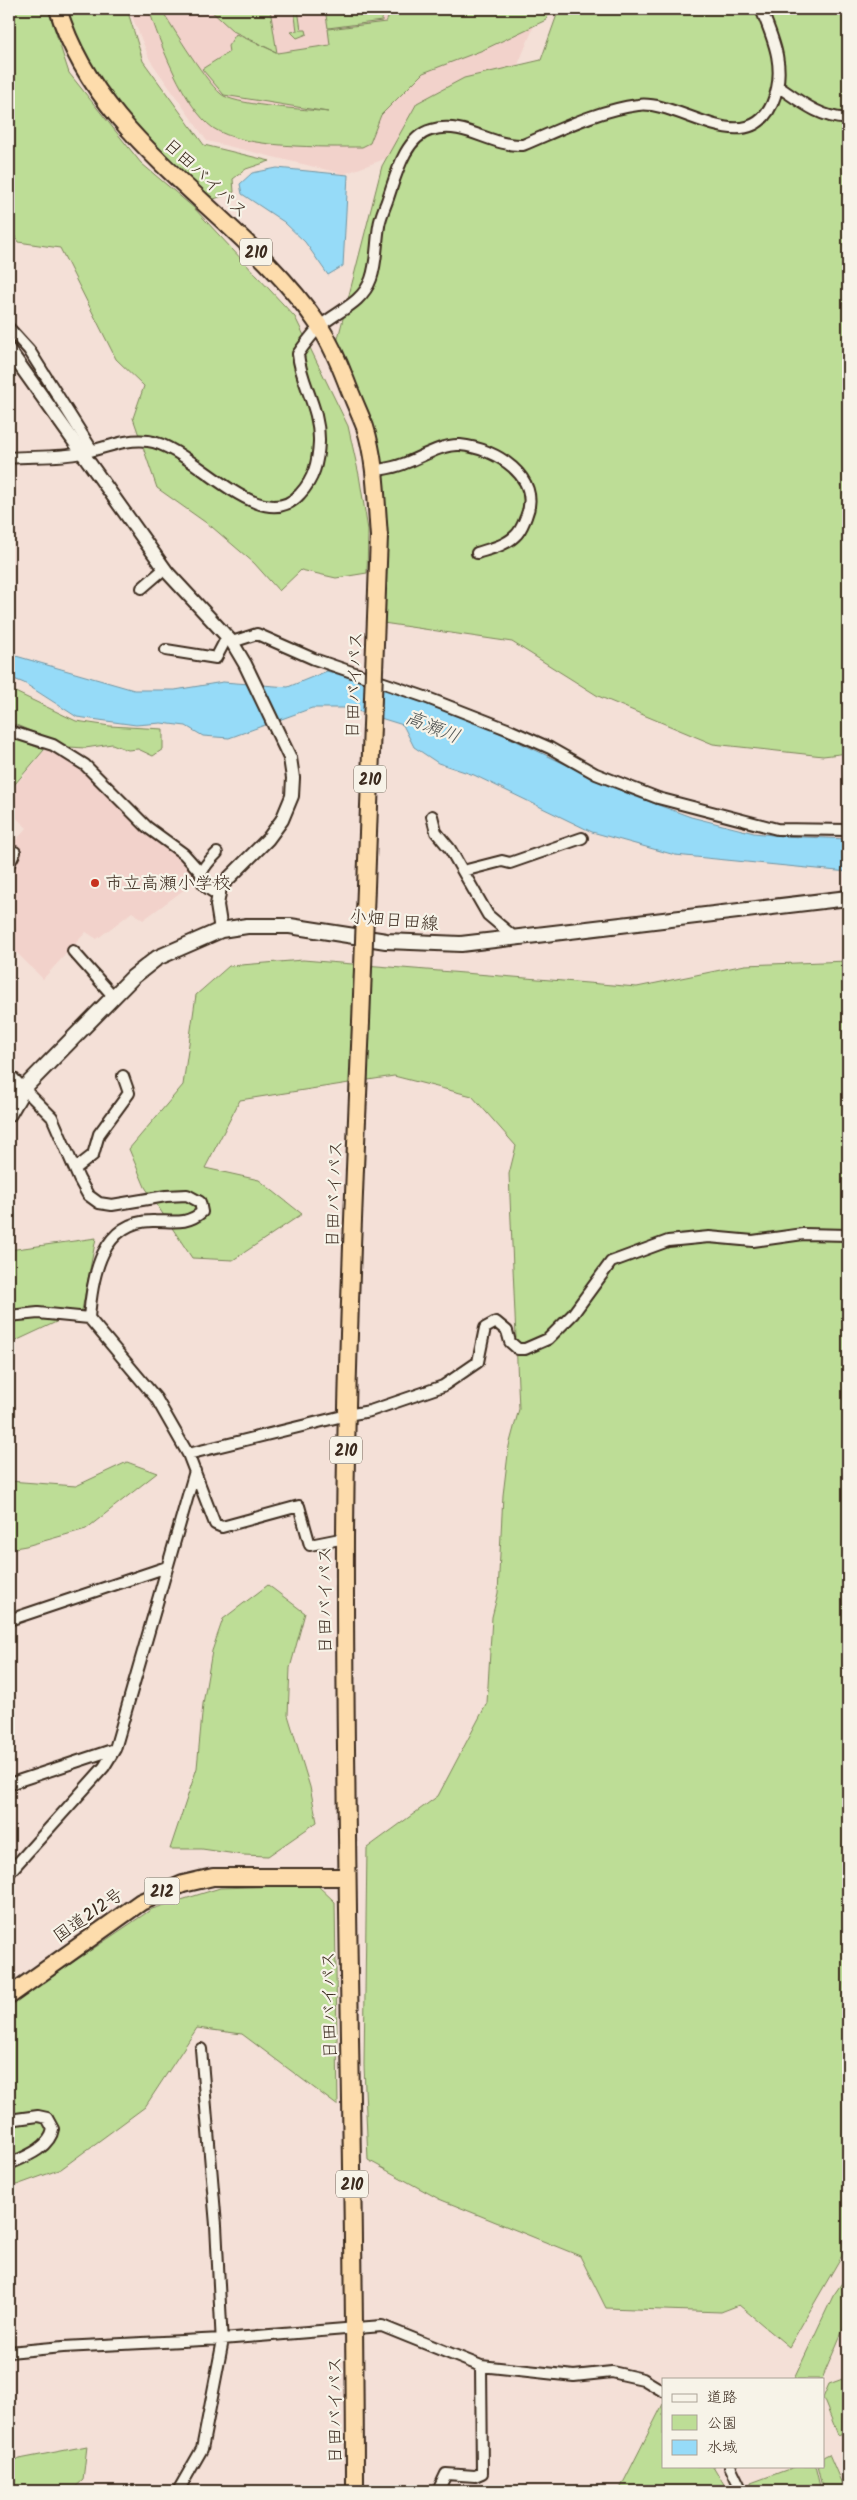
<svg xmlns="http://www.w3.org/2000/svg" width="857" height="2500" viewBox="0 0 857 2500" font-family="Kalam,'Klee One',sans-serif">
<rect width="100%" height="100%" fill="#f4e0d7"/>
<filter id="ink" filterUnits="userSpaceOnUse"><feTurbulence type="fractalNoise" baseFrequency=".02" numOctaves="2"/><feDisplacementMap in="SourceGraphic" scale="10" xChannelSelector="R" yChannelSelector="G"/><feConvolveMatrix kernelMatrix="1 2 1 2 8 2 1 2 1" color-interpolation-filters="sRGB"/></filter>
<g filter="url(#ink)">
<!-- built -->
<path fill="#f2d2cb" d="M 129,9 L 541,9 L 496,118 L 344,174 L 207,141 L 150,60 Z
M 46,749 L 80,766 L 159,844 L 183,858 L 197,876 L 196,881 L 143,920 L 132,912 L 97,939 L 86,932 L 43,979 L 9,945 L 9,876 L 18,860 L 9,848 L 27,828 L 9,811 L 9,793 Z"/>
<!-- green -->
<path fill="#bddd96" stroke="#7c845a" d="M 9,9 L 48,9 L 69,73 L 141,163 L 194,208 L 295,317 L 348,426 L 359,475 L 368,530 L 367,573 L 336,578 L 301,570 L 279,591 L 254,563 L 212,527 L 157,488 L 133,418 L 144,386 L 116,359 L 60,248 L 18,242 L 9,226 Z
M 65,9 L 127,9 L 143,61 L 204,145 L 270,161 L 246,169 L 233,179 L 234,192 L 214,199 L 127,121 L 98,79 Z
M 149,9 L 161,9 C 172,26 209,88 224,96 C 243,106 305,109 328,112 L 224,95 L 202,69 L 229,52 L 228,46 L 236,34 L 276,52 L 233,31 L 209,9 L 270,9 L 277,53 L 330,45 L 328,29 L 386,22 L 390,14 L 426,9 L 551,9 L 546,20 L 483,50 L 423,73 L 381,115 L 370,143 L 362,147 C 325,147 244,149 213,128 C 184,107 159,42 149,9 Z
M 294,9 L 298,9 L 301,30 L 306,30 L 307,34 L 297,38 L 291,32 L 297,31 Z
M 325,9 L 404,9 L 382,13 L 382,21 L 328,28 Z
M 559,9 L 848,9 L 848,753 L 823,756 L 713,744 L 598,696 L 512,642 L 383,623 L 384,498 L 336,346 L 382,166 L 417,103 L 464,78 L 541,60 Z
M 9,689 L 76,721 L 110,726 L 163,729 L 163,749 L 153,756 L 138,749 L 128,750 L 112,744 L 85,748 L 69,747 L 9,722 Z
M 9,736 L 44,750 L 9,791 Z
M 303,960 L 637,987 L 745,965 L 848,961 L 848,2245 L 789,2347 L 739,2305 L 721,2312 L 606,2308 L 580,2256 L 439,2199 L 368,2160 L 364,2065 L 367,1848 L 438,1796 L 487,1703 L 492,1617 L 498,1593 L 503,1495 L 509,1446 L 519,1409 L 509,1174 L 516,1146 L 472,1096 L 394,1076 L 240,1100 L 205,1168 L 259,1180 L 302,1214 L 233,1260 L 192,1258 L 145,1187 L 129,1149 L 183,1085 L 196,995 L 229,966 Z
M 96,1238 L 82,1310 L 9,1344 L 9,1250 Z
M 127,1462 L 157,1473 L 86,1529 L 26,1546 L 9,1549 L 9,1481 L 76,1486 Z
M 268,1585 L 305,1613 L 290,1668 L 288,1715 L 310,1787 L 317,1822 L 268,1856 L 243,1855 L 202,1849 L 170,1849 L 197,1768 L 203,1704 L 212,1651 L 223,1619 Z
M 317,1885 L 335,1902 L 338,2106 L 242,2034 L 197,2028 L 145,2107 L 61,2169 L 14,2186 L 9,2190 L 9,2000 L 26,1994 L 152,1909 L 220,1888 Z
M 848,2274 L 848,2318 L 822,2379 L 794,2379 L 833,2296 Z
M 848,2377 L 848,2431 L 838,2435 L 823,2398 L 829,2384 Z
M 663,2404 L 663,2466 L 713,2466 L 728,2491 L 619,2491 Z
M 87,2446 L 83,2480 L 71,2491 L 9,2491 L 9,2461 Z
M 829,2454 L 845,2491 L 823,2491 L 817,2466 L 823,2466 L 823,2457 Z
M 797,2466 L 815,2466 L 821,2491 L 752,2491 L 751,2483 Z"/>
<!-- water -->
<path fill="#96dbf8" stroke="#7294a1" d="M 277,168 L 348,175 L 343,266 L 328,275 L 305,242 L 284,222 L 242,194 L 240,184 L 252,173 Z
M 9,654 L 134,690 L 175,690 L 223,682 L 288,687 L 327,671 L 386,689 L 472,720 L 628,794 L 691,817 L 754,833 L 782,836 L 848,839 L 848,872 L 675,855 L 592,832 L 474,775 L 438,763 L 414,747 L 403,725 L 348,708 L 312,708 L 229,738 L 203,736 L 186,726 L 161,723 L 136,725 L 77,717 L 24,683 L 9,677 Z"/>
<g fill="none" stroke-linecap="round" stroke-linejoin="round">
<!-- minor casing -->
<g stroke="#3b2a1e" stroke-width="14">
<path id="minor" d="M 779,87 C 798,100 823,120 848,118
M 9,328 L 29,350 L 92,450
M 9,458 C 32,456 58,458 81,453 C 104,449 124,438 148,441 C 193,446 260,539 300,494 C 314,479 318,462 319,442 C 320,407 301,385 298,354 C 304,345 312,335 319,327 C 337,311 362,304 371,279 C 377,262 376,244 379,226 C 380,218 384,209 387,201 C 395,179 404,137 431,130 C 465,120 491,147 523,145 C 559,130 598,110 638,105 C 678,99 746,161 772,104 C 787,70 774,40 761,9
M 373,471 C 383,469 393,468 403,464 C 420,458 441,444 460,445 C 495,448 543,477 526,517 C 523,524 521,531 515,536 C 505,546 489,549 477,553
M 142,588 L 164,569
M 232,642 L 257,634 L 314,659 L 425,697 L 507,729 L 550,748 L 596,774 L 658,798 L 777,829 L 848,830
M 166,650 L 216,658 L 227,637
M 9,731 L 53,745 L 85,765 L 147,827 L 184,854 L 201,873
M 432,816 L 436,832 L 450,849 L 488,915 L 514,937
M 217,853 C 199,871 192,882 219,895
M 9,864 L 15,852
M 463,871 L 502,861 L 510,863 L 582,838
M 73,951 L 114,997
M 9,1074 L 52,1117 L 79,1179 L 88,1195 L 99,1203 L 112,1205 L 166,1196 L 187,1195 L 200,1202 L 202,1212 C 187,1225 173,1221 155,1221 C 101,1219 92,1278 89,1318
M 75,1169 L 93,1155 L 99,1134 L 129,1093 L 123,1076
M 9,1316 L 38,1313 L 89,1318 L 156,1398 L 188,1454 L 215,1524 L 222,1527 L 299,1506 L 310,1545 L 345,1538
M 188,1454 L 347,1415 L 370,1411 L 443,1386 L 478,1362 L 485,1328 L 496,1322 L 507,1331 L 510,1342 L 518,1349 L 525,1349 L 548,1339 L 573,1314 L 611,1262 L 668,1241 L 709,1237 L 753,1241 L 803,1234 L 848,1235
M 9,1620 L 167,1567
M 9,1784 L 115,1749
M 9,1873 L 104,1767 L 115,1749 L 195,1471
M 9,2120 L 38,2116 L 47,2118 L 53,2129 C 50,2148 25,2157 9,2164
M 9,2352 L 63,2347 L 222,2339 L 382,2326 L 481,2366 L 574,2376 L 612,2372 L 643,2379 L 663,2391
M 730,2466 L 742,2491
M 178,2491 L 202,2449 L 222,2345 L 216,2225 L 201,2049
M 438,2491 L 446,2474 L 475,2476 L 482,2473 L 481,2366"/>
</g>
<!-- tertiary casing -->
<g stroke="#3b2a1e" stroke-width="16">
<path id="tertiary" d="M 9,350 L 167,572 L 232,642 L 245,664 L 290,758 L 293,778 L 292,796 L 282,820 L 268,839 L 220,887 L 217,905 L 221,930"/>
</g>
<!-- secondary casing -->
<g stroke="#3b2a1e" stroke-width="18">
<path id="secondary" d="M 9,1114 L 24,1088 L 133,977 L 157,958 L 221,930 L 247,926 L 290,926 L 386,941 L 461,944 L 848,898"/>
</g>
<!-- trunk casing -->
<g stroke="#3b2a1e" stroke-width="20">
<path id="trunk" d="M 58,9 C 100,148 242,211 320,327 C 331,344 339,363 346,381 C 352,397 359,412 365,427 C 376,461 376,500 379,536
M 9,1996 L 141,1902 L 183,1884 L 213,1877 L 347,1877
M 355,2491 C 355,2174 344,1856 345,1539 C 346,1367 354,1194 361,1022"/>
</g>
<!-- minor -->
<use href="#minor" stroke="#f7f3e8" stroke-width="10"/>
<!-- tertiary -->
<use href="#tertiary" stroke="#f7f3e8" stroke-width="12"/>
<!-- secondary -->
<use href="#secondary" stroke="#f7f3e8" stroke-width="14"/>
<!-- trunk -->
<use href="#trunk" stroke="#fddcac" stroke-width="16"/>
<!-- trunk-bridge casing -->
<g stroke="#3b2a1e" stroke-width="20" stroke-linecap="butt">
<path id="trunk-bridge" d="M 361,1022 L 379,536"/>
</g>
<!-- trunk-bridge -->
<use href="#trunk-bridge" stroke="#fddcac" stroke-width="16"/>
</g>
</g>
<!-- markers -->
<circle fill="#c8321e" stroke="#f7f3e8" stroke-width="2" cx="95" cy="883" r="5"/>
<g text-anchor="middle" stroke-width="4.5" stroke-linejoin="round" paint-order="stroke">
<!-- shield labels -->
<g fill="#f7f3e8" stroke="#73665b" stroke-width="1">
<rect x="240" y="238.5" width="32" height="27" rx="4"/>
<rect x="354" y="765.5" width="32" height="27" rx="4"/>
<rect x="330" y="1436.5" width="32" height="27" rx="4"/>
<rect x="144.5" y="1877.5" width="35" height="27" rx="4"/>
<rect x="336" y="2170.5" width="32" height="27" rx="4"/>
</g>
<g font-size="16" font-weight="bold" fill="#3b2a1e">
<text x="256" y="258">210</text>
<text x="370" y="785">210</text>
<text x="346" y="1456">210</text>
<text x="162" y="1897">212</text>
<text x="352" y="2190">210</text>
</g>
<!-- street labels -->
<g font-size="18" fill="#3b2a1e" stroke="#f7f3e8">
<text transform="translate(206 178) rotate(43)" y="6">日田バイパス</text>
<text transform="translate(354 685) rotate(-88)" y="6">日田バイパス</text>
<text transform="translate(394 920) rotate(5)" y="6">小畑日田線</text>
<text transform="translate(334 1194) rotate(-88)" y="6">日田バイパス</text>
<text transform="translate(325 1600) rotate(-90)" y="6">日田バイパス</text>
<text transform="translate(88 1915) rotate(-35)" y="6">国道212号</text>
<text transform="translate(329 2005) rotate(-91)" y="6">日田バイパス</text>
<text transform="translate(335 2410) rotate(-90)" y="6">日田バイパス</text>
</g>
<!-- poi labels -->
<g font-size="18" fill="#3b2a1e" stroke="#f7f3e8" text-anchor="start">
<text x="105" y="889">市立高瀬小学校</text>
</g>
<!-- water labels -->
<g font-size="19" font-style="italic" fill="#525654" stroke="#f7f3e8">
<text transform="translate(433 726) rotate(22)" y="7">高瀬川</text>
</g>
</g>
<!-- margin -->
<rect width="857" height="2500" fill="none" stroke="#f7f3e8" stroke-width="30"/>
<rect x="15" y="15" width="827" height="2470" fill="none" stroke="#3b2a1e" stroke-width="2" filter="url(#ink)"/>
<!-- legend -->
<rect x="662" y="2378" width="162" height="90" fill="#f7f3e8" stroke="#aca397"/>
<rect x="672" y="2394" width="25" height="8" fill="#f7f3e8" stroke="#aca397"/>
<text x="707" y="2402" font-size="15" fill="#3b2a1e">道路</text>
<rect x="672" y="2415" width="25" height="15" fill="#bddd96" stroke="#aca397"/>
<text x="707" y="2428" font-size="15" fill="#3b2a1e">公園</text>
<rect x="672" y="2440" width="25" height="15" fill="#96dbf8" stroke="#aca397"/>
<text x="707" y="2452" font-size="15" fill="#3b2a1e">水域</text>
</svg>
